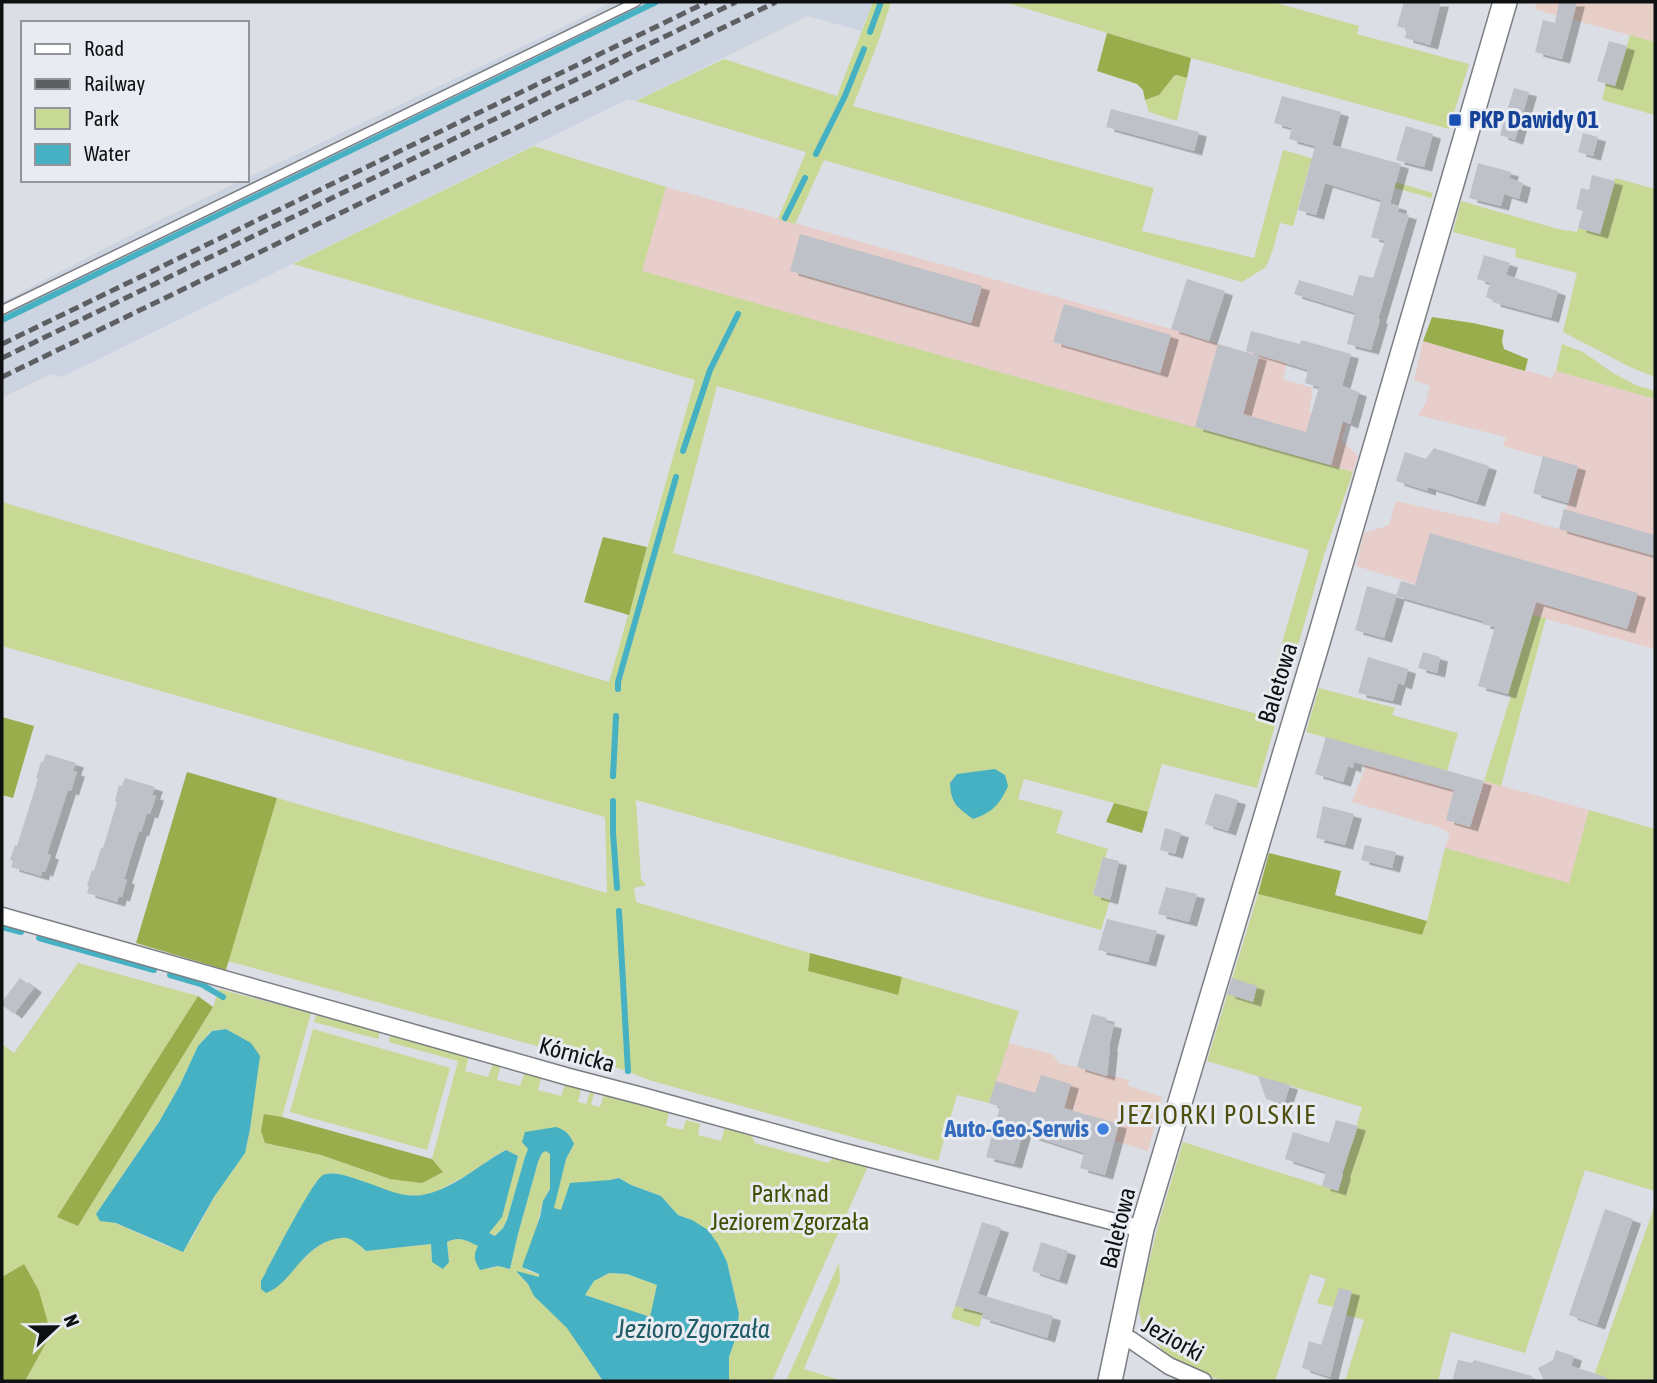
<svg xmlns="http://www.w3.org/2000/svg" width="1657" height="1383" viewBox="0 0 1657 1383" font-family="'Asap Condensed',sans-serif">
<defs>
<filter id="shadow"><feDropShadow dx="8" dy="4.5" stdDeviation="0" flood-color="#0004"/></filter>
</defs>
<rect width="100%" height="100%" fill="#dbdee4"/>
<!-- commercial -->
<path fill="#e7cec6" d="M 1537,2 L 1655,2 L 1655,42 L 1534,9 Z
M 1008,1043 L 1052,1054 L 1059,1063 L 1129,1080 L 1128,1086 L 1162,1097 L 1148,1151 L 989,1103 Z"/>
<!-- industrial -->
<path fill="#e8ceca" d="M 666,187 L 1171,329 L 1218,344 L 1287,363 L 1283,379 L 1313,388 L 1309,412 L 1347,423 L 1341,440 L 1358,456 L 1353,472 L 641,271 Z
M 1423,341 L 1552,378 L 1556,371 L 1655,399 L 1655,649 L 1532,615 L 1487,606 L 1356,566 L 1364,533 L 1389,525 L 1396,501 L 1498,524 L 1501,512 L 1559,529 L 1564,509 L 1566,509 L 1578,467 L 1503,446 L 1506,437 L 1418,415 L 1426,402 L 1430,386 L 1414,380 Z
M 1370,749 L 1589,810 L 1570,884 L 1445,848 L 1450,834 L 1441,828 L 1352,802 L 1366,765 Z"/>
<!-- built -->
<path fill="#cdd4e1" d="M 611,2 L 873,2 L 861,31 L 808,16 L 636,101 L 628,99 L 62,377 L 51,374 L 2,398 L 2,302 L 154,223 L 242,180 L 247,180 L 247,178 L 571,23 Z"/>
<!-- green -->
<path fill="#c8d895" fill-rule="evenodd" d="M 873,2 L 891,2 L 879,40 L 853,106 L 1154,188 L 1142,231 L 1254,258 L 1283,150 L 1433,193 L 1431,198 L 1310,164 L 1293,226 L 1280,223 L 1273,249 L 1266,267 L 1242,282 L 824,160 L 795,224 L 778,219 L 806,152 L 636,101 L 724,59 L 837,96 Z
M 1004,2 L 1273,2 L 1359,26 L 1357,34 L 1469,64 L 1449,129 L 1191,58 Z
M 1630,35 L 1655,42 L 1655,115 L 1602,100 L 1606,83 L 1615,85 Z
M 1177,75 L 1187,78 L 1177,121 L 1149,112 L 1145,100 L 1159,95 L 1169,81 Z
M 534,146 L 666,187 L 642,271 L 1353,472 L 1324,555 L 1257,788 L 1162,764 L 1148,812 L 1024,779 L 1018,799 L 1063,811 L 1056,833 L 1108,849 L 1105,858 L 1103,857 L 1093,894 L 1110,900 L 1101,930 L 636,800 L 641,879 L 646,885 L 634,888 L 636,902 L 810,953 L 808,971 L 897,995 L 902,977 L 1019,1011 L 989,1103 L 957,1095 L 938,1161 L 649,1080 L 624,1070 L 228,961 L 277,798 L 607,893 L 605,817 L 2,646 L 2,502 L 609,682 L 695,380 L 293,264 ZM 717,386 L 1309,550 L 1261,715 L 673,553 Z
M 1615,178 L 1655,189 L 1655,377 L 1630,367 L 1563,332 L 1577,273 L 1515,257 L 1516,249 L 1453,232 L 1461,201 L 1558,229 L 1577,232 L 1578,228 L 1600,234 Z
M 1562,344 L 1583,352 L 1613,373 L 1636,385 L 1655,391 L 1655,399 L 1556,371 Z
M 1532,615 L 1546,618 L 1501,786 L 1484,781 L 1511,696 L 1508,694 Z
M 1319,688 L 1395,708 L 1392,715 L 1458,733 L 1447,771 L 1306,732 Z
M 1589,810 L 1655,829 L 1655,1191 L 1585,1170 L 1525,1353 L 1451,1332 L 1438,1381 L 1345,1381 L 1364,1320 L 1332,1311 L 1333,1307 L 1317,1303 L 1326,1279 L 1310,1274 L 1275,1381 L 1226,1381 L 1207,1376 L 1168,1358 L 1143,1325 L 1139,1313 L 1141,1294 L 1159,1222 L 1183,1142 L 1338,1191 L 1362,1107 L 1207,1061 L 1258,894 L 1422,935 L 1427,921 L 1445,848 L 1569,883 Z
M 78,963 L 198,996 L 58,1217 L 78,1226 L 213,1007 L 219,989 L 311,1013 L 282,1117 L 264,1114 L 265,1143 L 321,1155 L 390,1179 L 443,1172 L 432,1159 L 458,1061 L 389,1042 L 390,1035 L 467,1056 L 468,1060 L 465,1071 L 488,1077 L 493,1064 L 499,1065 L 500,1068 L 497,1080 L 520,1086 L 525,1072 L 538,1074 L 541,1079 L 538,1090 L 561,1096 L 565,1085 L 569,1083 L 579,1086 L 581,1090 L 578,1102 L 586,1104 L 590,1092 L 594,1094 L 591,1105 L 600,1107 L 603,1097 L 607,1095 L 669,1112 L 666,1126 L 683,1130 L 686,1120 L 700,1124 L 698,1135 L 721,1141 L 725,1127 L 751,1134 L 755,1143 L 828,1163 L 835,1156 L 868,1166 L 772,1381 L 729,1381 L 729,1357 L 736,1337 L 739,1314 L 727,1262 L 692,1220 L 678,1215 L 661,1196 L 631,1185 L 619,1178 L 610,1180 L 561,1210 L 553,1208 L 566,1159 L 574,1144 L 528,1149 L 507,1220 L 503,1228 L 495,1236 L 489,1233 L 518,1157 L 506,1150 L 493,1157 L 469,1174 L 434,1193 L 417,1196 L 397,1194 L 350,1177 L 334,1173 L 316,1182 L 261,1281 L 261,1289 C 272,1282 283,1275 294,1267 C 309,1255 321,1239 342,1237 C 351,1237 359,1245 366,1251 L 431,1244 L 432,1262 L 449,1262 L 447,1242 C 461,1236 465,1240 479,1246 L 489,1269 L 498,1266 L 510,1269 L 518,1234 L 538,1162 L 542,1153 L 546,1151 L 550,1154 L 550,1189 L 543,1201 L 526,1270 L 539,1275 L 539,1278 L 517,1272 L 528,1284 L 534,1296 L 567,1327 L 603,1381 L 25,1381 L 51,1334 L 24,1264 L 2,1277 L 2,1044 L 14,1053 ZM 226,1029 L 250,1043 L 259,1056 L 250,1129 L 245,1153 L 214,1197 L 190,1242 L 169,1247 L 96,1214 L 159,1122 L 180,1085 L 198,1046 L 211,1031 Z
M 316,1015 L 380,1032 L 378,1039 L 314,1022 Z
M 313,1029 L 450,1068 L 427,1150 L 290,1112 Z
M 1655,1205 L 1655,1381 L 1592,1381 Z
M 839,1263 L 840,1281 L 804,1369 L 843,1381 L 786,1381 Z
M 609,1273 L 626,1274 L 658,1285 L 650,1318 L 585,1295 L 594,1281 Z
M 955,1306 L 968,1308 L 983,1314 L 979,1327 L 951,1318 Z"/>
<!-- forest -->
<path fill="#9aad4d" d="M 1107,33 L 1191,58 L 1187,78 L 1177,75 L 1174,76 L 1159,95 L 1145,100 L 1143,90 L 1137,84 L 1097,71 Z
M 1432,317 L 1473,323 L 1504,330 L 1502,341 L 1504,349 L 1528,359 L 1525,371 L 1423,341 Z
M 603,537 L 647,547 L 629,615 L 584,602 Z
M 2,717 L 34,726 L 13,798 L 2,795 Z
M 187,772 L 277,798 L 226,970 L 136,943 Z
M 1114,803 L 1148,812 L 1142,833 L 1106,822 Z
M 1269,853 L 1341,871 L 1335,895 L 1427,921 L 1422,935 L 1258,894 Z
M 810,953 L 902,977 L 898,995 L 808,971 Z
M 198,996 L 213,1007 L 78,1226 L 57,1217 Z
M 264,1114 L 282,1117 L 432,1159 L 443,1172 L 422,1183 L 390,1179 L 321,1155 L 265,1143 L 261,1131 Z
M 24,1264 L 39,1291 L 51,1334 L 25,1381 L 2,1381 L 2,1277 Z"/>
<!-- water -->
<path fill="#46b1c3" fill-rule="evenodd" d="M 995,769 L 1005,775 L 1008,786 C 1000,804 992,813 973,819 C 957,807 951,804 950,783 L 957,774 Z
M 226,1029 L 251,1043 L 260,1056 L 250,1129 L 245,1153 L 214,1197 L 183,1252 L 116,1223 L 100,1221 L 96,1214 L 159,1122 L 180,1085 L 198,1046 L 212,1031 Z
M 556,1127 C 566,1130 570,1135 574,1144 L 566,1159 L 554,1208 L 561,1210 L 570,1183 L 610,1180 L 619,1178 L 631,1185 L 661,1196 L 678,1215 L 692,1220 L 708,1230 L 718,1244 L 727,1262 L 739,1314 L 736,1337 L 729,1357 L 729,1381 L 603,1381 L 567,1328 L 534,1296 L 528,1284 L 516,1271 L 539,1277 L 539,1274 L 522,1267 L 540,1217 L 543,1201 L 550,1189 L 550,1154 L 546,1151 L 542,1153 L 538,1162 L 518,1234 L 510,1269 L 498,1266 L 480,1270 C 474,1260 473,1256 478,1246 C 465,1240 460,1236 447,1242 L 449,1262 L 443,1269 L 432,1262 L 431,1244 L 366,1251 C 362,1247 357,1243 352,1240 C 345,1236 339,1238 331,1240 C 300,1250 290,1285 266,1293 L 261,1289 L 261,1281 C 270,1265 312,1181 323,1175 C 336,1170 353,1178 365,1182 C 383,1188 402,1198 422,1195 C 453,1190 478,1165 506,1150 L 518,1156 L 502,1217 L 489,1233 L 495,1236 L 503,1228 L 507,1220 L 525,1157 L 528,1149 L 522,1142 L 525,1132 ZM 609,1273 L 627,1274 L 657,1285 L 650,1317 L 585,1295 L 594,1281 Z"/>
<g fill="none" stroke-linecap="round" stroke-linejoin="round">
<!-- stream -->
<path stroke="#46b1c3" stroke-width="6" d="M 870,32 L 881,2
M 816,154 L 845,96 L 864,49
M 785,218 L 805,178
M 2,320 L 656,2
M 683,451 L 710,370 L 738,314
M 618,689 L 618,682 L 676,477
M 613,776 L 616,716
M 613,801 L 613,833 L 617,888
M 619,911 L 628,1071
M 2,927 L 21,932
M 39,938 L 154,970
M 170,975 L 201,984 L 223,997"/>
</g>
<!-- building -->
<path fill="#bec1c7" filter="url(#shadow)" d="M 1404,2 L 1441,2 L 1430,45 L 1405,38 L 1407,29 L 1397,26 Z
M 1559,2 L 1577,2 L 1562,59 L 1535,52 L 1543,20 L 1555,23 Z
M 1609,41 L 1627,46 L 1615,86 L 1597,81 Z
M 1514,88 L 1529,92 L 1515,140 L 1500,135 Z
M 1282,96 L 1341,112 L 1332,145 L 1401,164 L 1390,203 L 1325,183 L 1316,215 L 1298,210 L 1315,146 L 1289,139 L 1292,128 L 1274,123 Z
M 1111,109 L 1199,132 L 1194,151 L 1106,127 Z
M 1406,126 L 1433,134 L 1424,167 L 1396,160 Z
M 1583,133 L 1598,137 L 1593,156 L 1578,152 Z
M 1478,163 L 1511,172 L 1509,178 L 1523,183 L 1519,199 L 1504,194 L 1501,206 L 1469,198 Z
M 1592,175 L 1615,181 L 1600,234 L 1578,228 L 1583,211 L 1576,209 L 1581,188 L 1589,190 Z
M 1381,201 L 1399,206 L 1398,212 L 1409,215 L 1378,319 L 1380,319 L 1371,350 L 1347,344 L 1355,313 L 1294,294 L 1299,280 L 1353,296 L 1359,275 L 1373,278 L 1385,241 L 1371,237 Z
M 800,234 L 982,286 L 971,323 L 790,271 Z
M 1484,255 L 1510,263 L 1506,275 L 1558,291 L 1551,318 L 1492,302 L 1493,300 L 1486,297 L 1490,283 L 1477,279 Z
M 1187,279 L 1225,291 L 1209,341 L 1171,329 Z
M 1064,304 L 1171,335 L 1160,373 L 1053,342 Z
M 1251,331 L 1300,344 L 1301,340 L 1351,354 L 1342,386 L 1359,392 L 1350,424 L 1343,421 L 1331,465 L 1195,427 L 1218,344 L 1259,356 L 1243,414 L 1306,432 L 1319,387 L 1305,383 L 1308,370 L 1246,351 Z
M 1434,448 L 1489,466 L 1477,502 L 1428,487 L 1428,491 L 1396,481 L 1405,452 L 1426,459 Z
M 1543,456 L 1578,466 L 1568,503 L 1533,493 Z
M 1564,509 L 1655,535 L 1655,556 L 1559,529 Z
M 1430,533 L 1638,593 L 1627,629 L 1536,602 L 1508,694 L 1478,686 L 1495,627 L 1482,624 L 1483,621 L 1396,596 L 1401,581 L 1415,585 Z
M 1367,586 L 1397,595 L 1384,638 L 1355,630 Z
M 1423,652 L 1440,657 L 1437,673 L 1418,668 Z
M 1368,657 L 1408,669 L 1404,685 L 1398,683 L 1393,701 L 1358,693 Z
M 1326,737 L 1484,781 L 1470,827 L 1446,820 L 1454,790 L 1354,762 L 1353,768 L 1348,766 L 1343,782 L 1315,774 Z
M 46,754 L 76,763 L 73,771 L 77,772 L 71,791 L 68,790 L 47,854 L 51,855 L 45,872 L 42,871 L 41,876 L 11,867 L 13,861 L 10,860 L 15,845 L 17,846 L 38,779 L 36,778 L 41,762 L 43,762 Z
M 125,778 L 155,787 L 152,795 L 156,796 L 150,814 L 147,813 L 141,832 L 139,831 L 124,879 L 127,880 L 122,897 L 119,896 L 117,902 L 87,893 L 89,887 L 87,886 L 92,870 L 94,871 L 101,848 L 103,848 L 117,802 L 115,801 L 119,785 L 122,786 Z
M 1215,793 L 1238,800 L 1228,831 L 1205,824 Z
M 1323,806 L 1354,814 L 1345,845 L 1316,838 Z
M 1165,828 L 1181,833 L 1175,854 L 1160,850 Z
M 1365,845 L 1396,852 L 1392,868 L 1361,860 Z
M 1103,857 L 1119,861 L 1110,900 L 1093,895 Z
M 1166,887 L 1197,894 L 1189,922 L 1158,914 Z
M 1107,919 L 1157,931 L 1148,962 L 1098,950 Z
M 20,978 L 34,988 L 14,1014 L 2,1005 L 2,1002 Z
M 1232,978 L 1257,986 L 1253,1002 L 1227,994 Z
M 1092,1014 L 1107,1018 L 1106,1022 L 1114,1024 L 1109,1047 L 1110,1047 L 1107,1076 L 1077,1067 Z
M 1041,1075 L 1071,1084 L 1064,1108 L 1119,1124 L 1105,1175 L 1080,1168 L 1084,1153 L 1023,1133 L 1014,1164 L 986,1157 L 1000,1107 L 989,1103 L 996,1081 L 1035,1093 Z
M 1258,1076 L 1290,1085 L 1284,1104 L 1266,1099 Z
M 1336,1120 L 1358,1126 L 1342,1173 L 1343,1174 L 1338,1191 L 1322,1186 L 1326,1172 L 1285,1159 L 1293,1132 L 1329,1143 Z
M 1605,1209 L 1633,1219 L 1597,1325 L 1569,1315 Z
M 982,1222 L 1001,1228 L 978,1294 L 1053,1316 L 1047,1338 L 982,1318 L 983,1313 L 955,1306 Z
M 1041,1242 L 1068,1251 L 1059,1280 L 1032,1271 Z
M 1339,1288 L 1352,1291 L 1330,1377 L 1302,1368 L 1309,1341 L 1321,1345 Z
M 1556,1350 L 1574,1356 L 1571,1366 L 1606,1377 L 1606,1381 L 1544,1381 L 1538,1368 L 1553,1360 Z
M 1458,1360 L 1472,1363 L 1474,1360 L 1532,1376 L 1531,1381 L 1452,1381 Z"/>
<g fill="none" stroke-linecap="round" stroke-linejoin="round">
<!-- lane casing -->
<g stroke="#7b7e83" stroke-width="11">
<path id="lane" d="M 2,310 L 636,2"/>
</g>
<!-- street casing -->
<g stroke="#7b7e83" stroke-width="19">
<path id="street" d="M 2,916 L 569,1077 L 642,1096 L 841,1151 L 1142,1229
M 1120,1336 L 1131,1340 L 1169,1366 L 1203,1381"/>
</g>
<!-- secondary casing -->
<g stroke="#7b7e83" stroke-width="26">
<path id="secondary" d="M 1110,1381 L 1142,1229 L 1319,639 L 1505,2"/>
</g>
<!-- lane -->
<use href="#lane" stroke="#fff" stroke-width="8"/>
<!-- street -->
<use href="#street" stroke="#fff" stroke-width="16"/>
<!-- secondary -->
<use href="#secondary" stroke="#fff" stroke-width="23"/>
<!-- rail -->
<path stroke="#5d5f62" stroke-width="5" stroke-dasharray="10 5" stroke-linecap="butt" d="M 2,344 L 707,2
M 2,358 L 736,2
M 2,377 L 776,2"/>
</g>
<!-- markers -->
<rect fill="#1a4fb4" stroke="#e8ecf2" stroke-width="2.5" x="1448" y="113" width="14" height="14" rx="3.5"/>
<circle fill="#3f7fe0" stroke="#e8ecf2" stroke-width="2.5" cx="1103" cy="1129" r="7"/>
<g text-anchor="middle" stroke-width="6" stroke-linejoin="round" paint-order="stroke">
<!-- transit labels -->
<g font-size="24" font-weight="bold" fill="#164399" stroke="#e8ecf2" text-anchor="start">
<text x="1469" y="128">PKP Dawidy 01</text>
</g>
<!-- street labels -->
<g font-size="24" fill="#0f1012" stroke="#e8ecf2">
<text transform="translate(1278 683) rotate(-73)" y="8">Baletowa</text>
<text transform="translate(577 1055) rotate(15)" y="8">Kórnicka</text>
<text transform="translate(1118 1228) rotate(-76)" y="8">Baletowa</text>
<text transform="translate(1173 1339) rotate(29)" y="8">Jeziorki</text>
</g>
<!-- shop labels -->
<g font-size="24" font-weight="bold" fill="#366cbe" stroke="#e8ecf2" text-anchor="end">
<text x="1089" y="1137">Auto-Geo-Serwis</text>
</g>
<!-- park labels -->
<g font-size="24" fill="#414c00" stroke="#e8ecf2">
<text x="790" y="1202">Park nad<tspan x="790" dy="28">Jeziorem Zgorzała</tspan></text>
</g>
<!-- neighbourhood labels -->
<g font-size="26" letter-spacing="2" fill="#4f4f12" stroke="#e8ecf2">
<text x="1217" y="1124">JEZIORKI POLSKIE</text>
</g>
<!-- water labels -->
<g font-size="26" font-style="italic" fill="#205b65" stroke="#e8ecf2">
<text x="693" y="1338">Jezioro Zgorzała</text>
</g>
</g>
<!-- border -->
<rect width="1657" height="1383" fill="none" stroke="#0f1012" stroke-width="7"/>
<!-- legend -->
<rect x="21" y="21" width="228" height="161" fill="#e8ecf2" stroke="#919498" stroke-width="2"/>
<rect x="35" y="44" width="35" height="10" fill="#ffffff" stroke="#919498" stroke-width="2"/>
<text x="84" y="56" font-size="21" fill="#0f1012">Road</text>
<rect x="35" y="79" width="35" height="10" fill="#5d5f62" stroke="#919498" stroke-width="2"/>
<text x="84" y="91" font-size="21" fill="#0f1012">Railway</text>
<rect x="35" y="108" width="35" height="21" fill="#c8d895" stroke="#919498" stroke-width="2"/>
<text x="84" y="126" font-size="21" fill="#0f1012">Park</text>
<rect x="35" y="144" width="35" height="21" fill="#46b1c3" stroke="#919498" stroke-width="2"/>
<text x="84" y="161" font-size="21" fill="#0f1012">Water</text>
<!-- north arrow -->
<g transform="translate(56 1327) rotate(68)" stroke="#e8ecf2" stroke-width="5" paint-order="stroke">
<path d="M0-5L12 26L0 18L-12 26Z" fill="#0f1012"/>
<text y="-10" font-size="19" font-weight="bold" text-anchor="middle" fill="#0f1012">N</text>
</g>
</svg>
